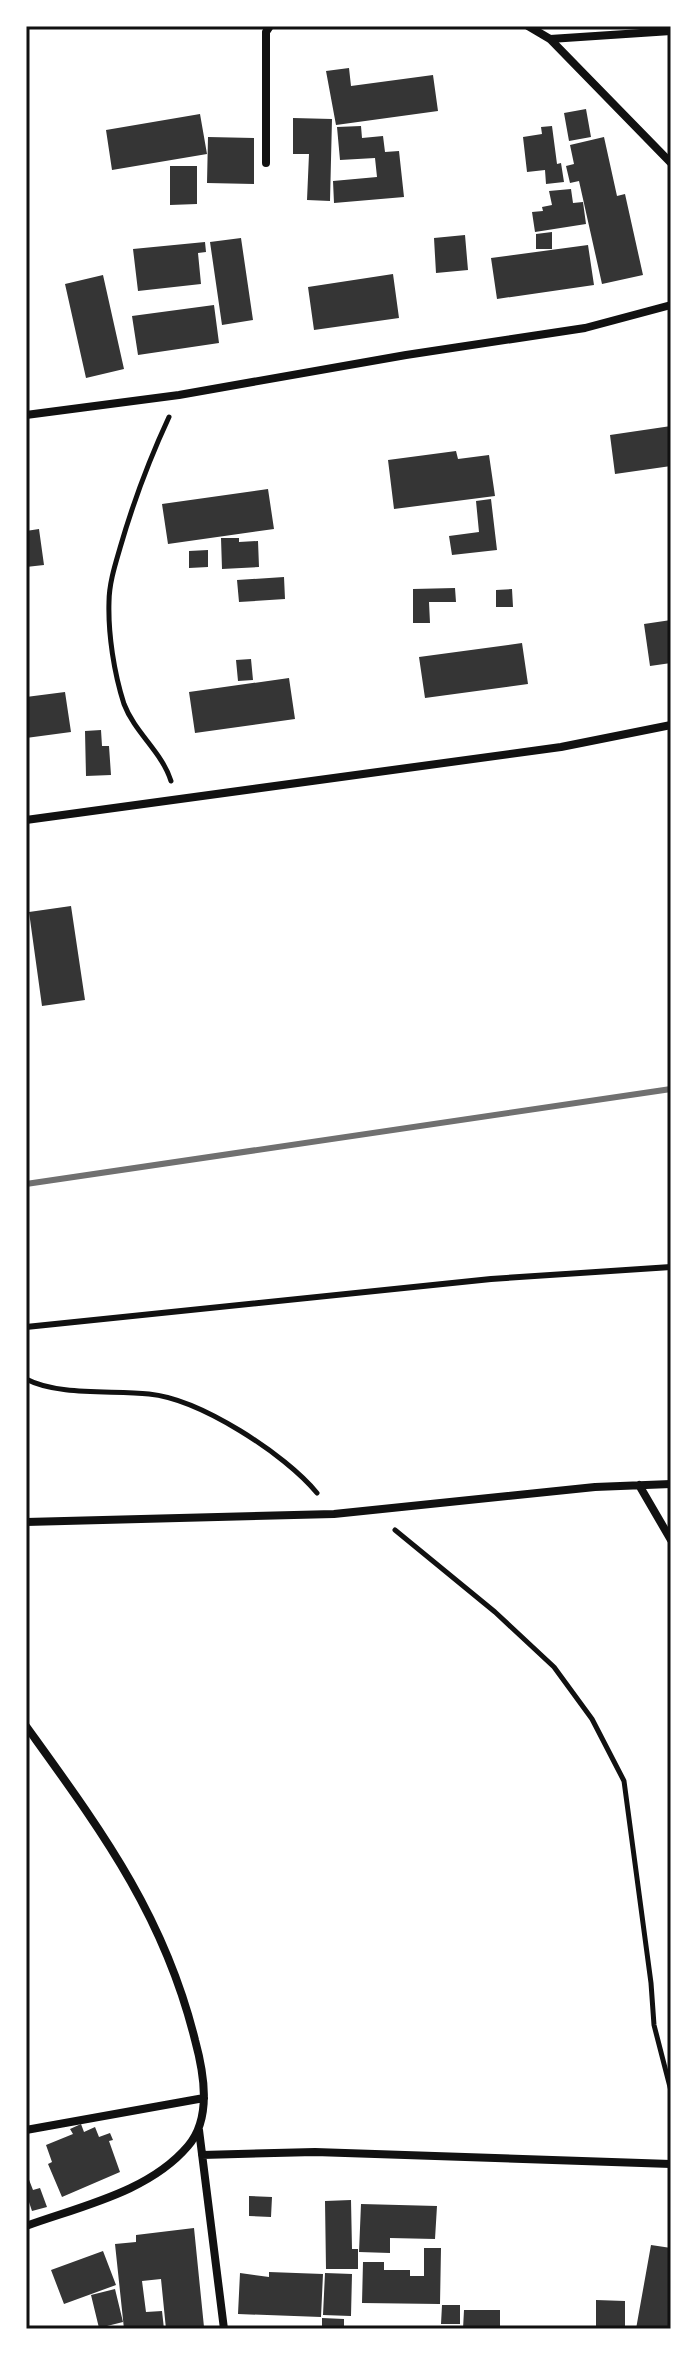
<svg xmlns="http://www.w3.org/2000/svg" width="697" height="2355" viewBox="0 0 697 2355" font-family="Overpass,sans-serif">
<rect width="100%" height="100%" fill="#fff"/>
<!-- building -->
<path fill="#353535" d="M 349,68 L 351,86 L 433,75 L 438,111 L 336,125 L 326,71 Z
M 586,109 L 591,137 L 569,141 L 564,113 Z
M 200,114 L 207,154 L 112,170 L 106,130 Z
M 293,118 L 332,119 L 330,201 L 307,200 L 309,154 L 293,154 Z
M 361,126 L 362,138 L 383,136 L 385,152 L 399,151 L 404,197 L 334,203 L 333,181 L 377,177 L 375,158 L 340,160 L 337,127 Z
M 552,126 L 557,164 L 561,163 L 564,182 L 546,184 L 545,170 L 527,172 L 523,137 L 542,134 L 541,127 Z
M 208,137 L 254,138 L 254,184 L 207,183 Z
M 604,137 L 617,196 L 625,194 L 643,275 L 602,284 L 579,181 L 570,183 L 566,166 L 574,164 L 570,145 Z
M 170,166 L 197,166 L 197,204 L 170,205 Z
M 571,189 L 573,203 L 583,202 L 586,224 L 535,232 L 532,212 L 543,211 L 542,207 L 552,205 L 549,191 Z
M 552,232 L 552,249 L 536,249 L 536,234 Z
M 465,235 L 468,270 L 436,273 L 434,238 Z
M 241,238 L 253,320 L 222,325 L 210,242 Z
M 205,242 L 206,252 L 198,253 L 201,284 L 138,291 L 133,249 Z
M 588,245 L 594,285 L 497,299 L 491,258 Z
M 393,274 L 399,318 L 314,330 L 308,287 Z
M 103,275 L 124,369 L 86,378 L 65,284 Z
M 214,305 L 219,343 L 138,355 L 132,316 Z
M 671,426 L 671,466 L 615,474 L 610,435 Z
M 456,451 L 458,459 L 489,455 L 495,496 L 394,509 L 388,460 Z
M 268,489 L 274,529 L 168,544 L 162,504 Z
M 491,499 L 497,550 L 452,555 L 449,536 L 479,532 L 476,501 Z
M 39,529 L 44,565 L 26,567 L 26,531 Z
M 221,538 L 239,538 L 239,542 L 258,541 L 259,567 L 222,569 Z
M 208,550 L 208,567 L 189,568 L 189,551 Z
M 284,577 L 285,599 L 239,602 L 237,580 Z
M 455,588 L 456,602 L 429,602 L 430,623 L 413,623 L 413,589 Z
M 512,589 L 513,607 L 496,607 L 496,590 Z
M 671,620 L 671,663 L 650,666 L 644,624 Z
M 522,643 L 528,684 L 425,698 L 419,657 Z
M 251,659 L 253,680 L 238,681 L 236,660 Z
M 289,678 L 295,719 L 195,733 L 189,692 Z
M 65,692 L 71,732 L 26,738 L 26,697 Z
M 101,730 L 102,746 L 109,746 L 111,775 L 86,776 L 85,731 Z
M 71,906 L 85,1000 L 42,1006 L 29,912 Z
M 81,2124 L 84,2132 L 95,2127 L 99,2137 L 110,2133 L 113,2140 L 109,2141 L 120,2172 L 62,2197 L 48,2164 L 52,2162 L 46,2145 L 73,2134 L 70,2129 Z
M 26,2172 L 33,2190 L 40,2188 L 47,2207 L 32,2211 L 28,2199 L 26,2199 Z
M 249,2196 L 272,2197 L 271,2217 L 249,2216 Z
M 351,2200 L 352,2249 L 358,2249 L 358,2269 L 326,2269 L 325,2201 Z
M 361,2204 L 437,2206 L 435,2239 L 390,2238 L 390,2253 L 359,2252 Z
M 194,2228 L 204,2327 L 166,2329 L 161,2279 L 142,2281 L 146,2312 L 162,2311 L 164,2329 L 124,2329 L 115,2244 L 136,2242 L 136,2235 Z
M 651,2245 L 671,2248 L 671,2329 L 636,2329 Z
M 424,2248 L 441,2248 L 440,2304 L 362,2303 L 363,2262 L 384,2262 L 384,2270 L 410,2270 L 410,2276 L 424,2276 Z
M 103,2251 L 116,2285 L 64,2304 L 51,2270 Z
M 269,2272 L 323,2274 L 321,2317 L 238,2314 L 240,2273 L 269,2277 Z
M 325,2273 L 352,2274 L 351,2316 L 323,2315 Z
M 115,2289 L 123,2322 L 99,2328 L 91,2295 Z
M 596,2300 L 625,2301 L 625,2329 L 596,2329 Z
M 442,2305 L 460,2305 L 460,2324 L 441,2324 Z
M 464,2310 L 500,2310 L 500,2329 L 463,2329 Z
M 322,2318 L 344,2319 L 344,2329 L 322,2329 Z"/>
<g fill="none" stroke-linecap="round" stroke-linejoin="round">
<!-- path -->
<path stroke="#111" stroke-width="5" d="M 169,417 C 149,460 133,503 120,548 C 115,565 109,584 109,602 C 108,634 114,673 124,704 C 135,733 162,752 171,781
M 26,1379 C 58,1396 112,1390 149,1394 C 200,1399 285,1454 317,1493
M 395,1530 L 495,1612 L 554,1667 L 592,1719 L 624,1781 L 651,1983 L 654,2025 L 671,2091"/>
<!-- service -->
<path stroke="#111" stroke-width="6" d="M 26,1327 L 491,1279 L 671,1267"/>
<!-- minor -->
<path stroke="#111" stroke-width="8" d="M 528,26 L 550,39 L 671,163
M 550,39 L 671,31
M 266,163 L 266,32 L 270,26
M 26,415 L 179,395 L 406,355 L 585,328 L 671,305
M 26,820 L 561,747 L 671,725
M 639,1485 L 671,1540
M 26,1522 L 334,1514 L 595,1487 L 671,1484
M 26,1726 C 100,1829 164,1914 195,2040 C 204,2073 212,2118 188,2146 C 149,2192 81,2206 26,2226
M 26,2130 L 204,2098
M 199,2130 L 224,2329
M 202,2155 L 315,2152 L 671,2164"/>
<!-- rail -->
<path stroke="#707070" stroke-width="6" d="M 26,1184 L 671,1089"/>
</g>
<!-- border -->
<rect width="697" height="2355" fill="none" stroke="#ffffff" stroke-width="56"/>
<rect x="28" y="28" width="641" height="2299" fill="none" stroke="#111" stroke-width="3"/>
</svg>
